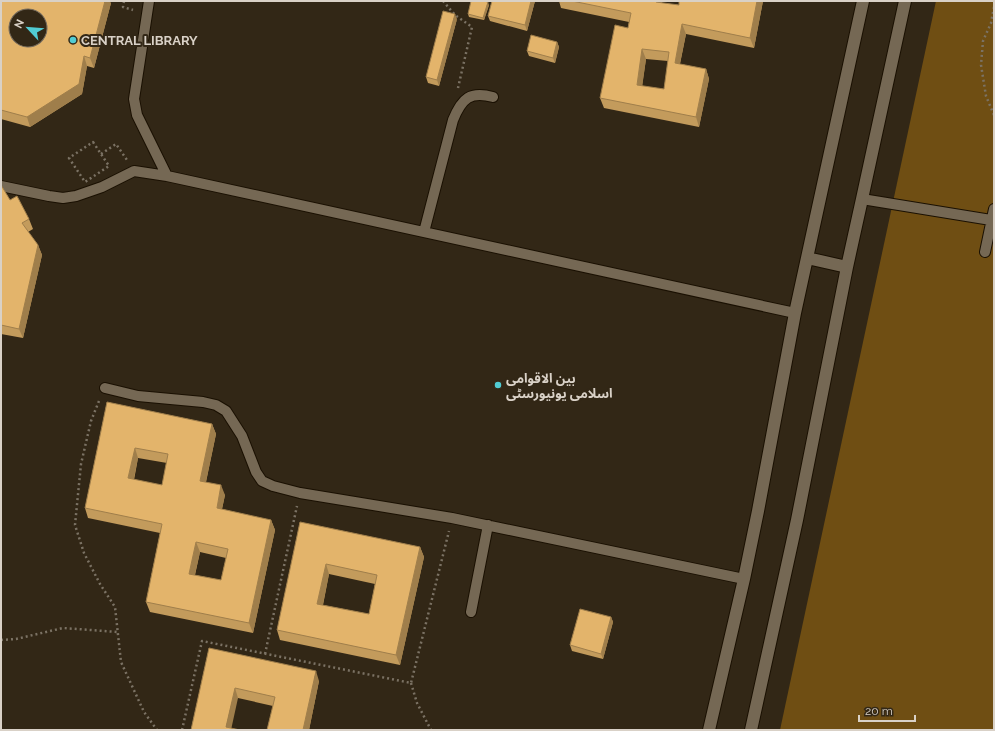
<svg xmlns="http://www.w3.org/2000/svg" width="995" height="731" viewBox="0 0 995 731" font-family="Raleway,'Noto Sans Arabic',sans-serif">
<rect width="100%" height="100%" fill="#322716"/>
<!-- forest -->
<path fill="#6f4e13" d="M 936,1 L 994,1 L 994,730 L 780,730 Z"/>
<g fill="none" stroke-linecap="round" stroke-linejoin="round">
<!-- service casing -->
<g stroke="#1a1002" stroke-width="12">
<path id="service" d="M 149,1 L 134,99 L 137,115 L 167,176
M 1,186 L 49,196 L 63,198 L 76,196 L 102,187 L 134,171 L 167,176 L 795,313
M 862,199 L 991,220
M 424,232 L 453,120 C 462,98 470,91 493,97
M 985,252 L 994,209
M 105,388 L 138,396 L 203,402 L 216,405 L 226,411 L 242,436 L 256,472 L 262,481 L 273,486 L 300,493 L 452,518 L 744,579
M 471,612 L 488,525"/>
</g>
<!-- tertiary casing -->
<g stroke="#1a1002" stroke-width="14">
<path id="tertiary" d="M 807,258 L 847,267
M 709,730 L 744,579 L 758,511 L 795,313 L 863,1
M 751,730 L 797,520 L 847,267 L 862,199 L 905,1"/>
</g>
<!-- path -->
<path stroke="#7b7264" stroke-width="2.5" stroke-dasharray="2 3" stroke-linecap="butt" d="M 124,1 L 123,7 L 133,10
M 443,1 L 455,15 L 472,27 L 458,88
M 994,7 L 991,23 L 983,41 L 981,65 L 986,96 L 994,115
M 93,142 L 109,166 L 85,182 L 69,158 Z
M 101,154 L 116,144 L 127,160
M 99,401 L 91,421 L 81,464 L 75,525 L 84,553 L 100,584 L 115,607 L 121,662 L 144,712 L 157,730
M 1,640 L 16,639 L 63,628 L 118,632
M 265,654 L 297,506
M 411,683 L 417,703 L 431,730
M 182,730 L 202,641 L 411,683 L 449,531"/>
<!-- service -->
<use href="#service" stroke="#756854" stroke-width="10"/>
<!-- tertiary -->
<use href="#tertiary" stroke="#756854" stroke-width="12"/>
</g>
<!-- wall -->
<path fill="#c39b5c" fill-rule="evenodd" d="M 1,1 L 111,3 L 94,68 L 87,66 L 82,94 L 30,127 L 1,119 Z
M 492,1 L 535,1 L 527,31 L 490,21 L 488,16 Z
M 559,1 L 662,1 L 661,3 L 679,5 L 763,1 L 754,48 L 686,34 L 680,64 L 706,69 L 709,79 L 699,127 L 604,108 L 600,98 L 628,28 L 629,22 L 561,8 ZM 646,59 L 668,61 L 664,89 L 642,86 Z
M 489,5 L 484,20 L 469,17 L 468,14 Z
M 457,19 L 439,86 L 428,83 L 426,77 Z
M 557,42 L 559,47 L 555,63 L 529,56 L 527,51 Z
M 1,185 L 10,200 L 29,219 L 33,229 L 28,232 L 38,245 L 42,255 L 23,338 L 1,334 Z
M 107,402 L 212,424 L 216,434 L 206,482 L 225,495 L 222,509 L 271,520 L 275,530 L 253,633 L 150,612 L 146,602 L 160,533 L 88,518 L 85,508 ZM 138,458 L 167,463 L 162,485 L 134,480 ZM 200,552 L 226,558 L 221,580 L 195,575 Z
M 300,522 L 420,547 L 424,557 L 400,665 L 280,640 L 277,630 ZM 329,574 L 375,584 L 369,614 L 323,605 Z
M 611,617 L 613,622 L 603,659 L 572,651 L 570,645 Z
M 209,648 L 319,681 L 309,730 L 267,730 L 273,706 L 238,698 L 191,730 Z"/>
<!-- shaded-wall -->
<path fill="#9f7e4b" d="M 105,1 L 110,1 L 111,3 L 94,68 L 90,58 Z
M 531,1 L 535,1 L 527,31 L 525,25 Z
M 657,1 L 662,1 L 660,12 L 656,2 Z
M 757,1 L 763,1 L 754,48 L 750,38 Z
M 488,2 L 489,5 L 484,20 L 483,18 Z
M 455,14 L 457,19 L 439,86 L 437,80 Z
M 682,24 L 686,34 L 678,73 L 675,63 Z
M 557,42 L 559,47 L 555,63 L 553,58 Z
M 642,49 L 646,59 L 641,95 L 637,85 Z
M 84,56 L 87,66 L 82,94 L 30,127 L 27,117 Z
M 706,69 L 709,79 L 699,127 L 696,117 Z
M 38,245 L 42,255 L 23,338 L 19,329 Z
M 212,424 L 216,434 L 204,491 L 200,481 Z
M 135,448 L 138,458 L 132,488 L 128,478 Z
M 221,485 L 225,495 L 220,518 L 217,508 Z
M 271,520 L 275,530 L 253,633 L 249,623 Z
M 196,542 L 200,552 L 193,583 L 189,574 Z
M 420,547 L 424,557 L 400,665 L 396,655 Z
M 326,564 L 329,574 L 321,614 L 317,604 Z
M 611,617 L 613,622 L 603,659 L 601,654 Z
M 316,671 L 319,681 L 309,730 L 303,730 Z
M 235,688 L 238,698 L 231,730 L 226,727 Z"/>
<!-- building -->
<path fill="#e3b46b" stroke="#9f7e4b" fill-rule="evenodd" d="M 1,1 L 105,1 L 90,58 L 84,56 L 79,84 L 27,117 L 1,110 ZM 16,16 L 40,16 L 40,40 L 16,40 Z
M 471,1 L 483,1 L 488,2 L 483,18 L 468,14 Z
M 492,1 L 531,1 L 525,25 L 488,16 Z
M 572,1 L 657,1 L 656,2 L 679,5 L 679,1 L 757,1 L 750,38 L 682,24 L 675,63 L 706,69 L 696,117 L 600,98 L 615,25 L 628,28 L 631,13 ZM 642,49 L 669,52 L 664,89 L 637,85 Z
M 443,11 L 455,14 L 437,80 L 426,77 Z
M 531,35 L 557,42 L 553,58 L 527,51 Z
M 1,185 L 10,200 L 17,196 L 29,219 L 22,223 L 38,245 L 19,329 L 1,325 Z
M 107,402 L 212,424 L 200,481 L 221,485 L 217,508 L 271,520 L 249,623 L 146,602 L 162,524 L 85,508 ZM 135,448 L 168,454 L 162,485 L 128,478 ZM 196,542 L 228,549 L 221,580 L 189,574 Z
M 300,522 L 420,547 L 396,655 L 277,630 ZM 326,564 L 377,575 L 369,614 L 317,604 Z
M 580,609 L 611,617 L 601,654 L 570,645 Z
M 209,648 L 316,671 L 303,730 L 267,730 L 275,697 L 235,688 L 226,727 L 240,730 L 191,730 Z"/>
<!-- markers -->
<g fill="#51ccd3" stroke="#322716" stroke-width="1.5">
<circle cx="73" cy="40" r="4"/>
<circle cx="498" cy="385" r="4"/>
</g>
<g text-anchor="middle" stroke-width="4" stroke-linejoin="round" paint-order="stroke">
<!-- poi labels -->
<g font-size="13" font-weight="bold" fill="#d9d1c7" stroke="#322716" text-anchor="start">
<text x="81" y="45">CENTRAL LIBRARY</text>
<text x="506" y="383">بین الاقوامی<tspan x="506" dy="15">اسلامی یونیورسٹی</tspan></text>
</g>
</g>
<!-- border -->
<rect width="995" height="731" fill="none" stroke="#d9d1c7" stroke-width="4"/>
<!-- north arrow -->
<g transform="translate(28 28) rotate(296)"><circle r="19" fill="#322716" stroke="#756b5d"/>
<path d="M0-3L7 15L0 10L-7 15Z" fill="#51ccd3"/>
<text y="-6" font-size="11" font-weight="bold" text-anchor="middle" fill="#d9d1c7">N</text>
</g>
<!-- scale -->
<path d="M859 715v6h56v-6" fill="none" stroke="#d9d1c7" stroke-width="2"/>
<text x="865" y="715" font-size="12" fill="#d9d1c7" stroke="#322716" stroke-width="3" paint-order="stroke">20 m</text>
</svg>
